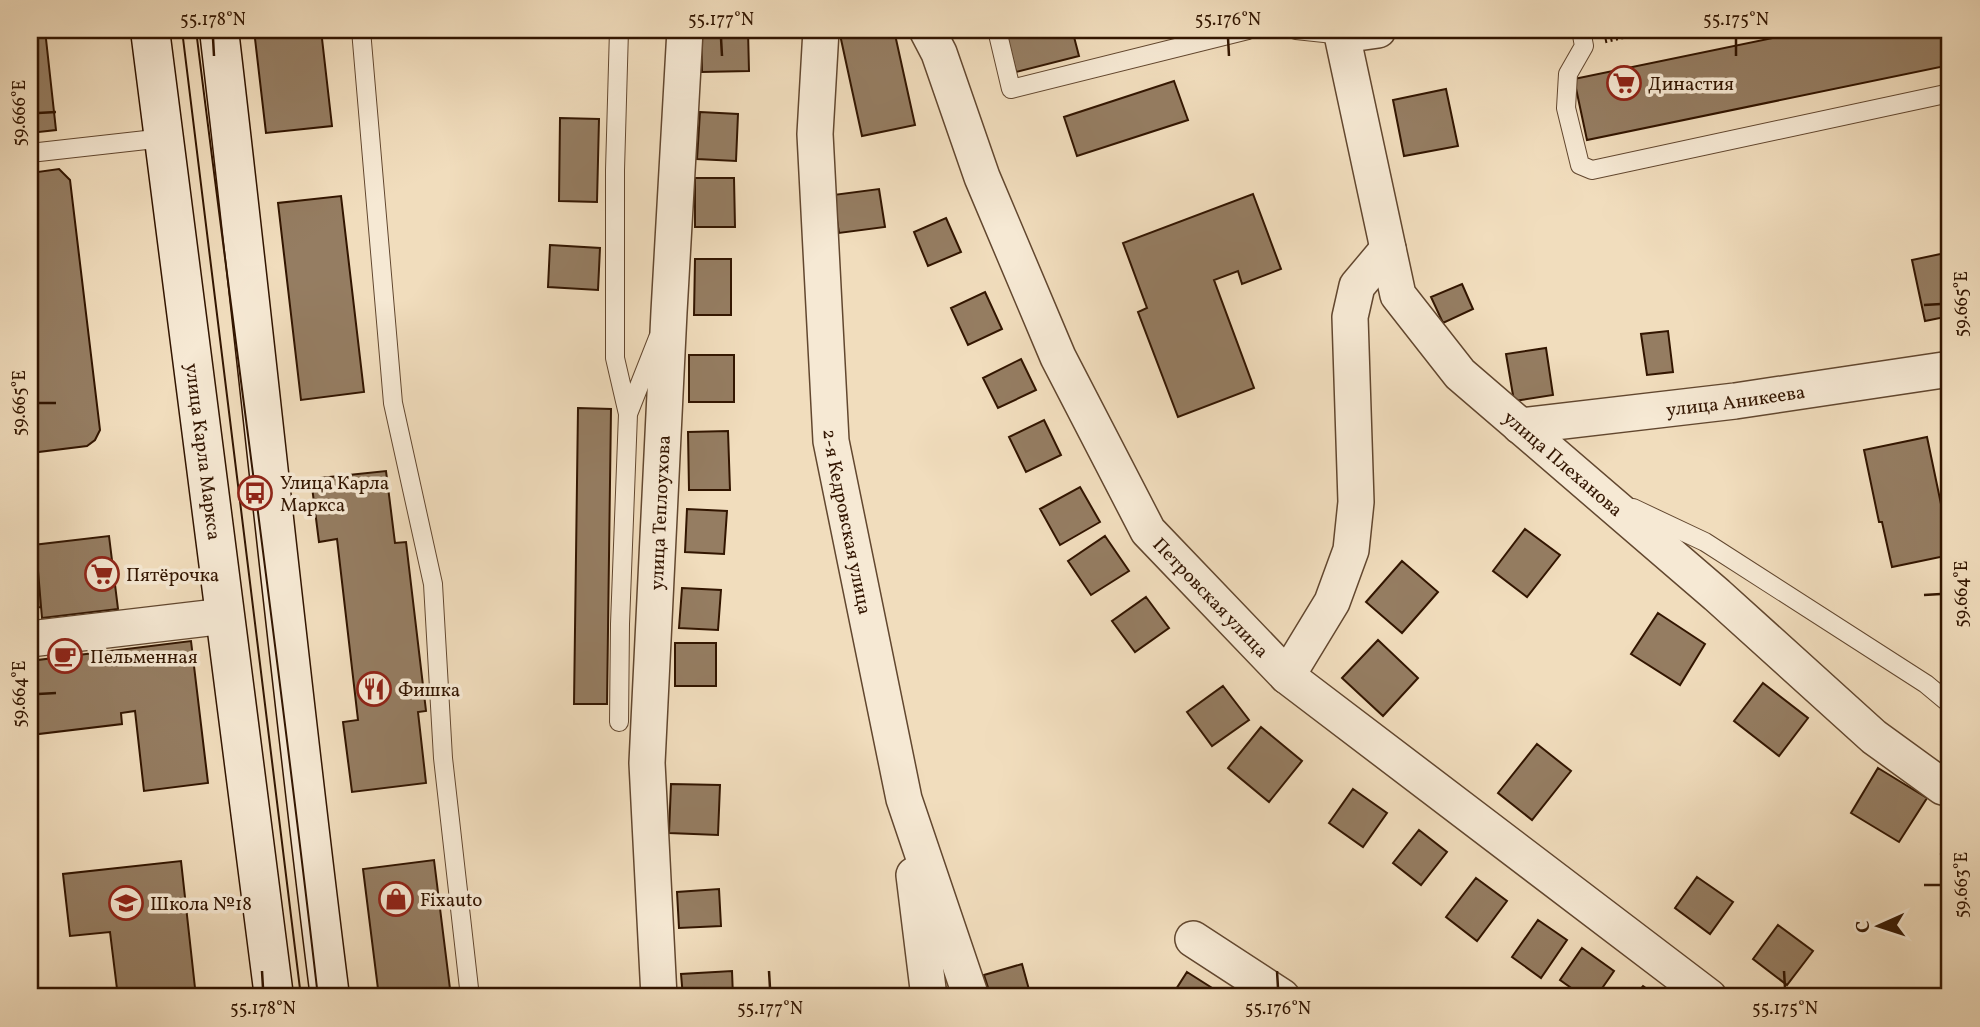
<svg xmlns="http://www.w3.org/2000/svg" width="1980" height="1027" viewBox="0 0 1980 1027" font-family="Vollkorn,serif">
<rect width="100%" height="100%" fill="#f1ddbd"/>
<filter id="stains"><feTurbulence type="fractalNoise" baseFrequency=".00286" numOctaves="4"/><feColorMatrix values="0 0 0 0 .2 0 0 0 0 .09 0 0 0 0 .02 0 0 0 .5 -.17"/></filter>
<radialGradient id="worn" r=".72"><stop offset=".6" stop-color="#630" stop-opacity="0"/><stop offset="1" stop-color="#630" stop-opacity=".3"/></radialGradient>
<!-- building -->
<path fill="#957d62" stroke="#321500" stroke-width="2" d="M 30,30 L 45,30 L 56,130 L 30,133 Z
M 254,30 L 321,30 L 332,126 L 266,133 Z
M 701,30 L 748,30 L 749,71 L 702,72 Z
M 839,30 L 894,30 L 915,125 L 862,136 Z
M 1005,30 L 1086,30 L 1073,33 L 1079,56 L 1016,72 Z
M 1811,30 L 1950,30 L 1950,65 L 1587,140 L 1574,79 Z
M 1174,81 L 1188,120 L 1077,156 L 1064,117 Z
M 1446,89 L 1458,146 L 1404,156 L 1393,100 Z
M 700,112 L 738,114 L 736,161 L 697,159 Z
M 560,118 L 599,119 L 597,202 L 559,201 Z
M 59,169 L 70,180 L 100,430 L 95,440 L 87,446 L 30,453 L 30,173 Z
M 695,178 L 734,178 L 735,227 L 695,227 Z
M 879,189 L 885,227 L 839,233 L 833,195 Z
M 1253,194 L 1281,269 L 1242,284 L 1238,271 L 1214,280 L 1254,388 L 1178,417 L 1138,312 L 1147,308 L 1123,243 Z
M 341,196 L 364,392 L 301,400 L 278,203 Z
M 946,218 L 961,252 L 928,266 L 914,232 Z
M 550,245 L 600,248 L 598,290 L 548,287 Z
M 1950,252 L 1950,316 L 1925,321 L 1912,260 Z
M 695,259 L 731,259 L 731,315 L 694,315 Z
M 1462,284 L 1473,309 L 1443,323 L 1431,297 Z
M 985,292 L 1002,329 L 968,345 L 951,308 Z
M 1668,331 L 1673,372 L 1647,375 L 1641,334 Z
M 1546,348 L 1553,395 L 1514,401 L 1506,354 Z
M 689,355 L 734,355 L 734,402 L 689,402 Z
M 1021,359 L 1036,390 L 998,408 L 983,378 Z
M 578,408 L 611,409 L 607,704 L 574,704 Z
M 1044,420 L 1061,455 L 1026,472 L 1009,437 Z
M 728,431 L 730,490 L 689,490 L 688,432 Z
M 1927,437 L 1941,504 L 1950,502 L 1950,555 L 1892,567 L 1882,522 L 1879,522 L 1864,450 Z
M 386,471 L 395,543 L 406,542 L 426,711 L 418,712 L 426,783 L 352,792 L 343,722 L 358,720 L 337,539 L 319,542 L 311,479 Z
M 1080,487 L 1100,522 L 1060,545 L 1040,509 Z
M 687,509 L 727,511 L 724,554 L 685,552 Z
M 1525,529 L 1560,555 L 1527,597 L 1493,571 Z
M 109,536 L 118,609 L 42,618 L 36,547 L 33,545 Z
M 1105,536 L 1129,571 L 1091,595 L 1068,561 Z
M 30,547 L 36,547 L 41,607 L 30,608 Z
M 1402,561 L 1438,592 L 1402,633 L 1366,602 Z
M 682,588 L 721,590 L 718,630 L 679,628 Z
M 1146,597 L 1169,628 L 1135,652 L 1112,621 Z
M 1658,613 L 1705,644 L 1680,685 L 1631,654 Z
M 1378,640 L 1418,678 L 1383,716 L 1342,678 Z
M 191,641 L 208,783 L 144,791 L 135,711 L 121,713 L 122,724 L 30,735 L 30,661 Z
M 675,643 L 716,643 L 716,686 L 675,686 Z
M 1763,683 L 1808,718 L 1779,756 L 1734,721 Z
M 1223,686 L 1249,720 L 1212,746 L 1187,712 Z
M 1261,727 L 1302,761 L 1269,802 L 1228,768 Z
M 1537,744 L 1571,771 L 1532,820 L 1498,793 Z
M 1878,768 L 1927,798 L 1899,842 L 1851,813 Z
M 671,784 L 720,785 L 718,835 L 669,833 Z
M 1353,789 L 1387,813 L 1363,847 L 1329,823 Z
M 1419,830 L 1447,852 L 1421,885 L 1393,863 Z
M 1950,845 L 1950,863 L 1941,854 Z
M 434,860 L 451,997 L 379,997 L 363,869 Z
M 181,861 L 196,997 L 118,997 L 110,932 L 70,936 L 63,874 Z
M 1697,877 L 1733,902 L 1710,934 L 1675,908 Z
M 1476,878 L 1507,901 L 1477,941 L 1446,917 Z
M 719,889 L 721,926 L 679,928 L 677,892 Z
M 1538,920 L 1567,940 L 1541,978 L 1512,957 Z
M 1778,925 L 1813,951 L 1787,985 L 1753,959 Z
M 1582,948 L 1614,971 L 1596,997 L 1584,997 L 1560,980 Z
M 1022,964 L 1031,997 L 991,997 L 984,975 Z
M 732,971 L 733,997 L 683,997 L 681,974 Z
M 1187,972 L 1220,993 L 1217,997 L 1171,997 Z
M 1643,986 L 1658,997 L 1634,997 Z"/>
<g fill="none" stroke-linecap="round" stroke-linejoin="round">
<!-- lane casing -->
<g stroke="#62472f" stroke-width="20">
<path id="lane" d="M 361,30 L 393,403 L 433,584 L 443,758 L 470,997
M 619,30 L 615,170 L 615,358 L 628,414
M 997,30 L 1011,89 L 1248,30
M 1296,30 L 1343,35
M 1581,30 L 1584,46 L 1568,74 L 1566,108 L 1580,165 L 1592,170 L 1950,93
M 30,153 L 164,138
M 1633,508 L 1705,542 L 1926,684 L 1950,704
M 619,722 L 620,624 L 628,414 L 658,338"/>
</g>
<!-- street casing -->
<g stroke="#62472f" stroke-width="38">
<g id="street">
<path id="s1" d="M 821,30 L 815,134 L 831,441 L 904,799 L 971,997"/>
<path id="s2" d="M 927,30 L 939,53 L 982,177 L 1058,357 L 1148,531 L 1287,676 L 1709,997"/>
<path id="s3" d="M 1341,30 L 1398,295 L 1460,374 L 1717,595 L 1874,737 L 1943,787 L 1950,789"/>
<path d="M 1343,35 L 1378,30"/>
<path id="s4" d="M 1520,426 L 1735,401 L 1950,369"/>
<path d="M 30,639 L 225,616"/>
<path d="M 1287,676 L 1332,602 L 1351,550 L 1356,502 L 1350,317 L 1357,286 L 1388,249"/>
<path d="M 914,875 L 929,997"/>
<path d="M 1193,939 L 1282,997"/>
<path id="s5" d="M 659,997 L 647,763 L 669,312 L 685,30"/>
</g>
</g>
<!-- secondary casing -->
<g stroke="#321500" stroke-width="41">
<g id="secondary">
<path id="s6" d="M 150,30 L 274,997"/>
<path d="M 219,30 C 257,352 289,675 330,997"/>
</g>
</g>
<!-- path -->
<path stroke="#321500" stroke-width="4.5" stroke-dasharray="2 3.5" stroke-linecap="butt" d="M 1605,41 L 1653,30"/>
<!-- lane -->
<use href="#lane" stroke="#f6e9d4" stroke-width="18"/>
<!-- street -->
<use href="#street" stroke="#f6e9d4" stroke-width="35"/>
<!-- secondary -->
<use href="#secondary" stroke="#f6e9d4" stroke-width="38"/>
<!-- tram -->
<path stroke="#321500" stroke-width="2" d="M 182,30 L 301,997
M 196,30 C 236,352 281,674 318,997"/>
</g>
<!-- ticks -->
<path fill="none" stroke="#321500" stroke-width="2.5" d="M 213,38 L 214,56M 721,38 L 722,56M 1228,38 L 1229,56M 1736,38 L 1736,56M 38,113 L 56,112M 1924,305 L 1941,304M 38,403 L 56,403M 1924,595 L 1941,594M 38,694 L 56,693M 1924,885 L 1941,885M 262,971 L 263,988M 769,971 L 770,988M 1277,971 L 1278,988M 1784,971 L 1785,988"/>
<!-- icons -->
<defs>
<g id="supermarket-ring" transform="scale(1.75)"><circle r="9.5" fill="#f6e9d4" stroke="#8f2418" stroke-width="1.5"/><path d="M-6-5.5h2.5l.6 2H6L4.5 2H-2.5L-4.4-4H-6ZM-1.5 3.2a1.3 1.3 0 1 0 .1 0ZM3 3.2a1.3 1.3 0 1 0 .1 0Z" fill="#8f2418"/></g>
<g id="bus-ring" transform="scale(1.75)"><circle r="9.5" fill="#f6e9d4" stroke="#8f2418" stroke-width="1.5"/><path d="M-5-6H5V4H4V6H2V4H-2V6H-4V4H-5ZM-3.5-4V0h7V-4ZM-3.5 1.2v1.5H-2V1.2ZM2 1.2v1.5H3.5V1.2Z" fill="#8f2418"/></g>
<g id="cafe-ring" transform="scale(1.75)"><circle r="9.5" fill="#f6e9d4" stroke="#8f2418" stroke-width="1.5"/><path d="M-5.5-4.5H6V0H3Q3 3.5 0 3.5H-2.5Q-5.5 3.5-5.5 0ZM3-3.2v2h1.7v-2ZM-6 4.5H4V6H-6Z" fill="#8f2418"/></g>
<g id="restaurant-ring" transform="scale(1.75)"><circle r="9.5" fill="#f6e9d4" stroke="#8f2418" stroke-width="1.5"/><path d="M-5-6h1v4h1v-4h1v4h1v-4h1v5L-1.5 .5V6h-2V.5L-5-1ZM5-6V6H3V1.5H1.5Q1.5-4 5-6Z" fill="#8f2418"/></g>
<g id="shop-ring" transform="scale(1.75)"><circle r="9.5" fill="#f6e9d4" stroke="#8f2418" stroke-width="1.5"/><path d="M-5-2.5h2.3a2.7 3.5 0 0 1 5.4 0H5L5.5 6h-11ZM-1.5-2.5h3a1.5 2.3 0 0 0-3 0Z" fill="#8f2418"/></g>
<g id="school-ring" transform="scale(1.75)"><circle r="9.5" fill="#f6e9d4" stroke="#8f2418" stroke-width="1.5"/><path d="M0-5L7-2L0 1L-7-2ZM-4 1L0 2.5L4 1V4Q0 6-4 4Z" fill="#8f2418"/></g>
</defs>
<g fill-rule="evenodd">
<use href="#supermarket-ring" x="1624" y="83"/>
<use href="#bus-ring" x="255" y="493"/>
<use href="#supermarket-ring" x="102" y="574"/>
<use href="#cafe-ring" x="65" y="656"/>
<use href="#restaurant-ring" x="374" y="689"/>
<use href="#shop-ring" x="396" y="899"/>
<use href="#school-ring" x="126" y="903"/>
</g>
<g text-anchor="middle" stroke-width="7" stroke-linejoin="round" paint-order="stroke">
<!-- poi labels -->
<g font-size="19" fill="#321500" stroke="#f6e9d4" text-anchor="start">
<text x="1648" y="90">Династия</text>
<text x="280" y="489">Улица Карла<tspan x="280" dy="22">Маркса</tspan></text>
<text x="126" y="581">Пятёрочка</text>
<text x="90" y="663">Пельменная</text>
<text x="398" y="696">Фишка</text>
<text x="420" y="906">Fixauto</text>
<text x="150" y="910">Школа №18</text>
</g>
<!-- street labels -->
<g font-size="19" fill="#321500" stroke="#f6e9d4">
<text dy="7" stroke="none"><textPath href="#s4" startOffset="217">улица Аникеева</textPath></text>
<text dy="7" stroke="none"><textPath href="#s6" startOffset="425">улица Карла Маркса</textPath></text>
<text dy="7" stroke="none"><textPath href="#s3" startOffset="508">улица Плеханова</textPath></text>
<text dy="7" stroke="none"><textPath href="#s5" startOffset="485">улица Теплоухова</textPath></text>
<text dy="7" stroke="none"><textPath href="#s1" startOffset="494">2-я Кедровская улица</textPath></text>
<text dy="7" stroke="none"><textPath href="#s2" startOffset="640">Петровская улица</textPath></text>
</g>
</g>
<!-- margin -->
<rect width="1980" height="1027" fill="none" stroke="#f1ddbd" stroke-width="77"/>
<!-- north arrow -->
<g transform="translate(1879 926) rotate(267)" stroke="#f6e9d4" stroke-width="5" paint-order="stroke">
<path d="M0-5L12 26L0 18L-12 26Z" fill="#321500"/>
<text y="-10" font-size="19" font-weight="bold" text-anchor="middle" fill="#321500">С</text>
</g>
<rect x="38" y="38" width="1903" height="950" fill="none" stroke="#321500" stroke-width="2.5"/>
<g font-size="18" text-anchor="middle" fill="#321500">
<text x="213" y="25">55.178°N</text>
<text x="721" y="25">55.177°N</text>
<text x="1228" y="25">55.176°N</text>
<text x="1736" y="25">55.175°N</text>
<text transform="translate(19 113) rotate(-90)" y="6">59.666°E</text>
<text transform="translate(1961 304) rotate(-90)" y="6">59.665°E</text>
<text transform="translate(19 403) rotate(-90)" y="6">59.665°E</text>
<text transform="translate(1961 594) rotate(-90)" y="6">59.664°E</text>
<text transform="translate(19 694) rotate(-90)" y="6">59.664°E</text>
<text transform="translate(1961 885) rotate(-90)" y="6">59.663°E</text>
<text x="263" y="1014">55.178°N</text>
<text x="770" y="1014">55.177°N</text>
<text x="1278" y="1014">55.176°N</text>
<text x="1785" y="1014">55.175°N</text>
</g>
<rect width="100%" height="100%" filter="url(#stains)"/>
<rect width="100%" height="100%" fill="url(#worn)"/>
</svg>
